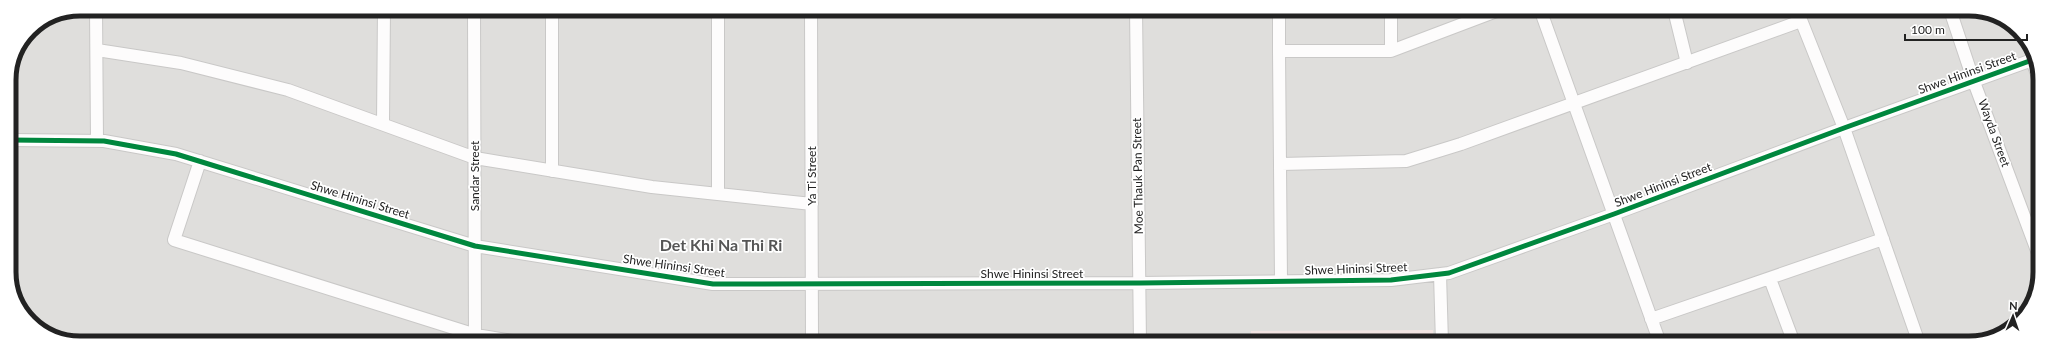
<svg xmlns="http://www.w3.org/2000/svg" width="2049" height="352" viewBox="0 0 2049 352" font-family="Lato,sans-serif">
<rect width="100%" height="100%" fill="#f0eeeb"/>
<!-- residential -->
<path fill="#dfdedc" d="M 80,9 L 1978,10 L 2019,30 L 2039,66 L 2039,281 L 2016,325 L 1969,343 L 71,342 L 33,325 L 11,290 L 9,80 L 14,53 L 30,30 L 53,14 Z"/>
<!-- commercial -->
<path fill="#f1e3e1" d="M 1433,330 L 1433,343 L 1251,343 L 1251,331 Z"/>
<!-- parking -->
<path fill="#e0dfde" d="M 1228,339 L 1228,343 L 1170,343 L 1170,341 Z"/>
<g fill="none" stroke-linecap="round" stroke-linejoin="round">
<!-- minor casing -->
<g stroke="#c9c8c7" stroke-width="14">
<path id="minor" d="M 96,9 L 97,141
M 474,9 L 475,341
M 552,9 L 552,171
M 718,9 L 718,194
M 811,9 L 812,343
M 1136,9 L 1140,343
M 1279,9 L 1279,51 L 1391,51 L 1502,9
M 1391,9 L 1391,51
M 1540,9 L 1660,343
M 1674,10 L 1687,63
M 1797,10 L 1844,128 L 1919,343
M 1950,10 L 1974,82 L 2039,256
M 97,50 L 181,63 L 288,90 L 475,158 L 652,187 L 812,204
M 1279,51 L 1281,281
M 2032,61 L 2039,79
M 383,123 L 384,9
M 10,140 L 104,141 L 176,154 L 475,246 L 713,284 L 1140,283 L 1391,280 L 1449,273 L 1614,214 L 1844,128 L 2035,59
M 200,161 L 174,240 L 476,335 L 525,343
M 1281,164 L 1406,161 L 1461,144 L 1801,21
M 1440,274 L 1442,343
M 1770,279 L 1794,343
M 1651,319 L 1883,239"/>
</g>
<!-- minor -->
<use href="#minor" stroke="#fdfcfc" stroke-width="12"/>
<!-- cycleway casing -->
<g stroke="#fff" stroke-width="8">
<path id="cycleway" d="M 10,140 L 104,141 L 176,154 L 475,246 L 713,284 L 1140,283 L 1391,280 L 1449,273 L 1614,214 L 1844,128 L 2035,59"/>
</g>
<!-- cycleway -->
<use href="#cycleway" stroke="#00873e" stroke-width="5"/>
</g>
<g text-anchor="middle" stroke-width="3.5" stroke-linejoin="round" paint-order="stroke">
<!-- street labels -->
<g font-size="12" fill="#222" stroke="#fff">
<text transform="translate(1967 73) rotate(-20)" y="4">Shwe Hininsi Street</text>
<text transform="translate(1994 133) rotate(70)" y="4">Wayda Street</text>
<text transform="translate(475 176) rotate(-90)" y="4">Sandar Street</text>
<text transform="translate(812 176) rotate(-90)" y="4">Ya Ti Street</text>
<text transform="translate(1138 176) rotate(-91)" y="4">Moe Thauk Pan Street</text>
<text transform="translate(1663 185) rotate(-21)" y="4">Shwe Hininsi Street</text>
<text transform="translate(360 200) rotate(17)" y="4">Shwe Hininsi Street</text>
<text transform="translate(674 266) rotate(8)" y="4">Shwe Hininsi Street</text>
<text transform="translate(1356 269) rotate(-2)" y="4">Shwe Hininsi Street</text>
<text x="1032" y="278">Shwe Hininsi Street</text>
</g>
<!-- district labels -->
<g font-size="16" font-weight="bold" fill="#555" stroke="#fff">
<text x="721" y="251">Det Khi Na Thi Ri</text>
</g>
</g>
<!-- crop -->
<path d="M0 0H2049V352H0ZM80 16H1969A64 64 0 0 1 2033 80V272A64 64 0 0 1 1969 336H80A64 64 0 0 1 16 272V80A64 64 0 0 1 80 16Z" fill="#fff" fill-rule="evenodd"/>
<path fill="none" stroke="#222" stroke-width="5" d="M80 16H1969A64 64 0 0 1 2033 80V272A64 64 0 0 1 1969 336H80A64 64 0 0 1 16 272V80A64 64 0 0 1 80 16Z"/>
<!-- north arrow -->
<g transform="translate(2013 316) rotate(2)" stroke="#ffffff" stroke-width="3" paint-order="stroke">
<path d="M0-3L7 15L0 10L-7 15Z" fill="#222222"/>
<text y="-6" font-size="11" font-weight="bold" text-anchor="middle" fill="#222222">N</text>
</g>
<!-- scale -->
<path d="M1905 34v6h122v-6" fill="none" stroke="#222222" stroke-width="2"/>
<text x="1911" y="34" font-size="12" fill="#222222" stroke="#ffffff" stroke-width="3" paint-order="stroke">100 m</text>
</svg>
